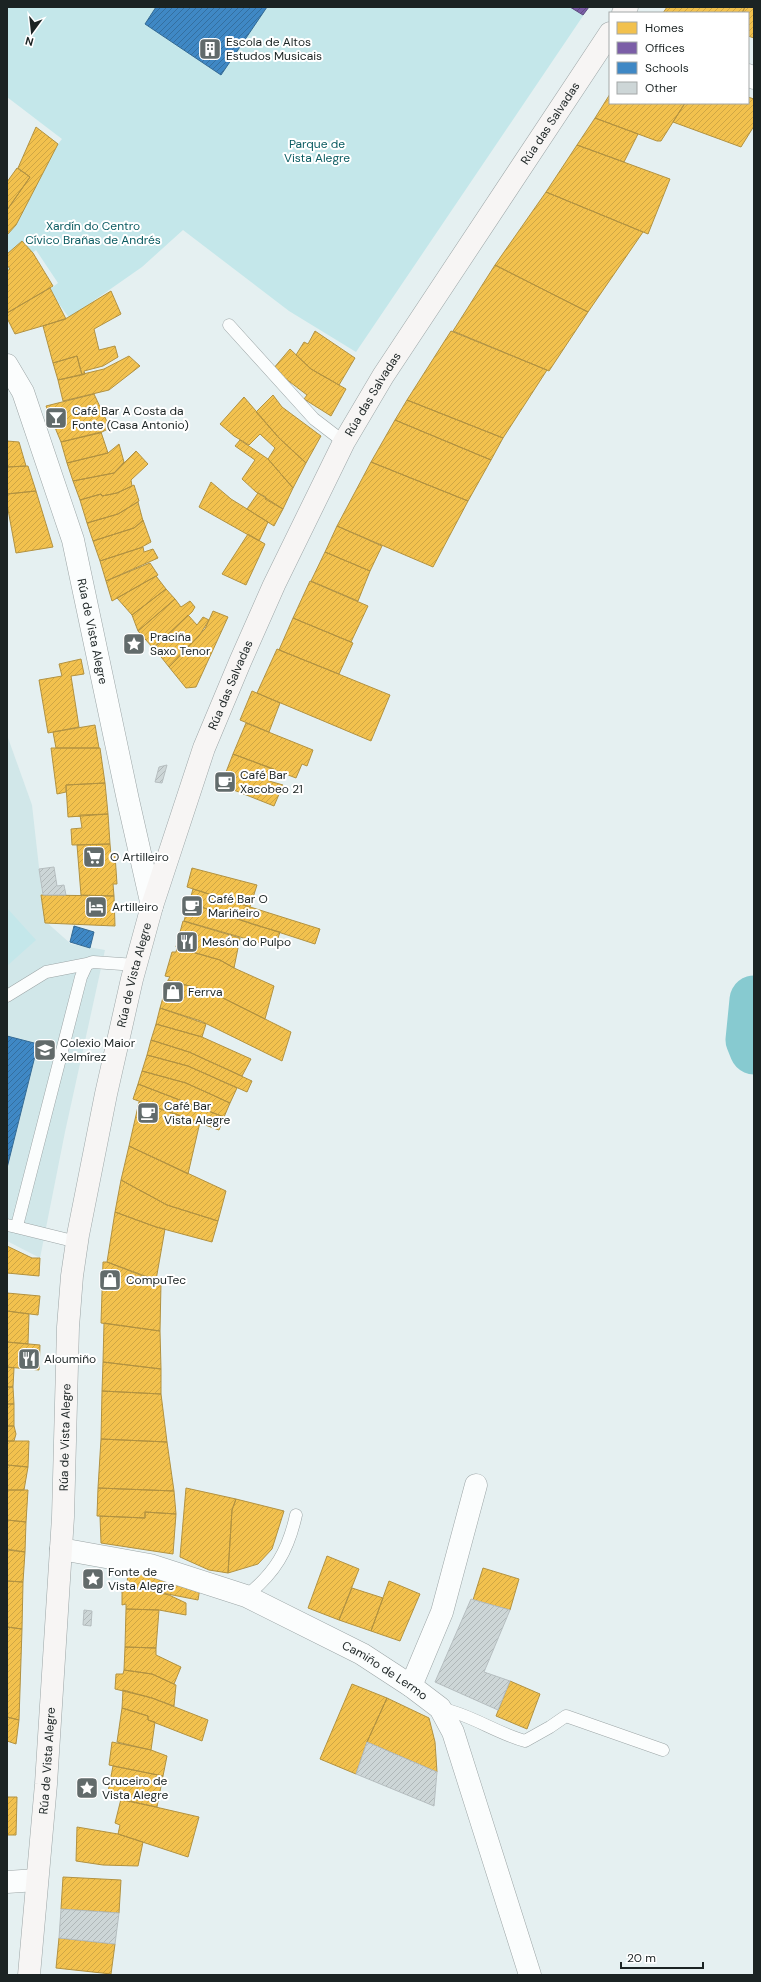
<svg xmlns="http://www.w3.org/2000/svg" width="761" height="1982" viewBox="0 0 761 1982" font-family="'DM Sans',sans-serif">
<defs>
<pattern id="homes-hatch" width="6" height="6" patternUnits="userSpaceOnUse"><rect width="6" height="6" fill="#f2c14e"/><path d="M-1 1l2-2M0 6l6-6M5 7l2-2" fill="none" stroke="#cfa644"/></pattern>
<pattern id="offices-hatch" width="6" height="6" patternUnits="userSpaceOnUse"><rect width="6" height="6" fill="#7b5ea7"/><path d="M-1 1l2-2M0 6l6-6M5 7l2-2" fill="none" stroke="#644d88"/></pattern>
<pattern id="schools-hatch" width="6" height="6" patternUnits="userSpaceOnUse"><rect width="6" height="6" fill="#3f88c5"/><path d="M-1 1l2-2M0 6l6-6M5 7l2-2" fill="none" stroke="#346fa0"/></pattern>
<pattern id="building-hatch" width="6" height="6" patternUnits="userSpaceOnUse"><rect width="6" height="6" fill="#cdd6d7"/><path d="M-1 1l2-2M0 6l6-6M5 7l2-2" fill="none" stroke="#afb7b8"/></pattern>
</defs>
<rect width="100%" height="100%" fill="#e5f0f1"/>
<!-- built -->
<path fill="#d1e7e9" d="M 7,735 L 32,805 L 45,921 L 71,944 L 105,950 L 65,1132 L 40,1258 L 7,1241 Z"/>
<!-- green -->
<path fill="#c4e7ea" d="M 7,7 L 589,7 L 356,352 L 289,311 L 183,230 L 142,267 L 89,304 L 70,319 L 49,290 L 58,283 L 36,250 L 7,272 L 7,235 L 16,224 L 58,144 L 62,139 L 7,97 Z
M 7,908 L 36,940 L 7,966 Z"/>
<!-- homes -->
<path fill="url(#homes-hatch)" stroke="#b29241" d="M 667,7 L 745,7 L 742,13 L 663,13 Z
M 745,7 L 754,7 L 754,38 L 748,36 L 748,13 L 742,13 Z
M 610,94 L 610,103 L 685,103 L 661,141 L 657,141 L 595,118 Z
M 748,97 L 754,99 L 754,126 L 741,147 L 673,122 L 685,103 L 748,103 Z
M 595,118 L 638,134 L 624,162 L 577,145 Z
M 36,127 L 58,144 L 16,225 L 7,235 L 7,210 L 30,177 L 18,168 Z
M 577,145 L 670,179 L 648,234 L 546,192 Z
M 17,168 L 30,177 L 7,210 L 7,182 Z
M 546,192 L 643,232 L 588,312 L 495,265 Z
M 22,241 L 33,253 L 53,286 L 7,313 L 7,271 L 10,269 L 7,265 L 7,254 Z
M 495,265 L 588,312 L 549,371 L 453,331 Z
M 50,288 L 66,319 L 15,334 L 7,318 L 7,313 Z
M 111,291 L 121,314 L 94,329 L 99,350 L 115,346 L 118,357 L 103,366 L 84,371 L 85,374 L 82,375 L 77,356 L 53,363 L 43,326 L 67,318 Z
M 315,331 L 355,358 L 339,385 L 311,369 L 296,355 L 304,342 L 308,344 Z
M 451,331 L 547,370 L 503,438 L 407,400 Z
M 290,349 L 311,369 L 346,389 L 331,416 L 304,399 L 307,395 L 273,369 Z
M 77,356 L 82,375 L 58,380 L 53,363 Z
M 129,356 L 140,366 L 109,390 L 63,401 L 58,380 L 104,369 Z
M 94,394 L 110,428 L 100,433 L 61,442 L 46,406 Z
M 273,395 L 282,407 L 321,436 L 306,463 L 279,438 L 256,412 Z
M 244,397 L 279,438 L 306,463 L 293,488 L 268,459 L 275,448 L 260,434 L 249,445 L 234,436 L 220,424 Z
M 407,400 L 503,438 L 491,460 L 395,420 Z
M 395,420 L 491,460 L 468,501 L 371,462 Z
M 101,432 L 108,453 L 67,463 L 61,442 Z
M 240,440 L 268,459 L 293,488 L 283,509 L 265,499 L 266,497 L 256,492 L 242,479 L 255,460 L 235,446 Z
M 7,441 L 19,442 L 26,466 L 7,467 Z
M 119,444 L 124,462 L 114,473 L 73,481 L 67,463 L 108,453 Z
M 136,451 L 148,464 L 131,480 L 132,486 L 117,493 L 102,496 L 101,494 L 80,500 L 73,481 L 114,473 Z
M 371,462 L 468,501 L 433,567 L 337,526 Z
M 28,466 L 36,491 L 7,494 L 7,467 Z
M 211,482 L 231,499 L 268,522 L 259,541 L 199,507 Z
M 134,485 L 139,501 L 118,514 L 87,523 L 80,500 L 101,494 L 102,496 L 117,493 Z
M 36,491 L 53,547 L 16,553 L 7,504 L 7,494 Z
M 258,493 L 283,509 L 274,526 L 247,509 Z
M 138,502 L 143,521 L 134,528 L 93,541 L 87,523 L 118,514 Z
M 143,520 L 151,542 L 140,548 L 100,561 L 93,541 L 134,528 Z
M 337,526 L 382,546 L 370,571 L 325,552 Z
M 248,534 L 265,544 L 246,585 L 222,574 Z
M 143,547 L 144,552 L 153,549 L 158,558 L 106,581 L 100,561 Z
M 325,552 L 370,571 L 358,601 L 311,581 Z
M 150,563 L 158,575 L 112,601 L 106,581 Z
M 156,576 L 166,589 L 132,615 L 117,598 Z
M 310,581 L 368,606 L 351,642 L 293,618 Z
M 166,589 L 175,599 L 138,631 L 132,615 Z
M 175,599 L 181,607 L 190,601 L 195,607 L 192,612 L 153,648 L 138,631 Z
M 213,611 L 228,617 L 196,687 L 186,688 L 169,667 L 205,629 Z
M 188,615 L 197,625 L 203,617 L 209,620 L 199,636 L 169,667 L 154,648 Z
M 293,618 L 353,643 L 339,674 L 279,650 Z
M 277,649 L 390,695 L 371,741 L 257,693 Z
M 81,659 L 84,674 L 71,676 L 79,727 L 48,733 L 39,680 L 62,676 L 59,664 Z
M 252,691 L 280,703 L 269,732 L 240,720 Z
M 246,723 L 313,750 L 307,766 L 302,764 L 296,778 L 233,754 Z
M 95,725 L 99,748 L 56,748 L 53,732 Z
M 51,748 L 100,748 L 105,783 L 66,785 L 66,792 L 57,794 Z
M 233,754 L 274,769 L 269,781 L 283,785 L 274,806 L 221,785 Z
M 105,783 L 108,814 L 68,817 L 66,785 Z
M 108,814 L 110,844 L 72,845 L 71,829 L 82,828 L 80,815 Z
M 110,844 L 111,855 L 115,855 L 117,884 L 113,884 L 114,896 L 81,895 L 77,845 Z
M 192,868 L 257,885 L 250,907 L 187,887 Z
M 193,889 L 320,929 L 315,944 L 189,903 Z
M 41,895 L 114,896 L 115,926 L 45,923 Z
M 189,903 L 255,925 L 280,932 L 275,947 L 184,921 Z
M 183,921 L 240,938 L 234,968 L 220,960 L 176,947 Z
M 177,948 L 220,960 L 234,968 L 274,986 L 265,1019 L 211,992 L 168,980 L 170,977 L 165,976 L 172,952 L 176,952 Z
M 168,980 L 211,992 L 291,1032 L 282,1061 L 201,1021 L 160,1008 Z
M 160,1008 L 206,1024 L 202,1037 L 156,1024 Z
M 156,1024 L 202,1037 L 251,1059 L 242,1076 L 189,1052 L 151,1040 Z
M 151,1040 L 189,1052 L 252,1081 L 247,1092 L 188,1066 L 147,1055 Z
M 147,1055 L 188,1066 L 237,1088 L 230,1103 L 186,1083 L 142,1071 Z
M 142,1071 L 186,1083 L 230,1103 L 224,1117 L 138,1084 Z
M 138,1084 L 224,1117 L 219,1130 L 133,1099 Z
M 139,1102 L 200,1122 L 188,1174 L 129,1146 Z
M 129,1146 L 226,1191 L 218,1221 L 167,1205 L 121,1180 Z
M 121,1180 L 167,1205 L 218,1221 L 212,1242 L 156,1227 L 115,1212 Z
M 115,1212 L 156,1227 L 165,1229 L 156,1280 L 107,1262 Z
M 7,1246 L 32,1258 L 40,1258 L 39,1276 L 7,1273 Z
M 103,1262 L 107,1262 L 161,1283 L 160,1331 L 101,1323 Z
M 7,1293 L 40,1296 L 38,1315 L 7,1311 Z
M 7,1311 L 29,1314 L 28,1344 L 7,1342 Z
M 104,1323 L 160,1331 L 161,1369 L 103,1362 Z
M 7,1342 L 40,1345 L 39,1370 L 7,1367 Z
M 103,1362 L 161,1369 L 161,1394 L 102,1391 Z
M 7,1367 L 14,1368 L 13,1387 L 7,1387 Z
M 7,1387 L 13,1387 L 14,1404 L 7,1404 Z
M 102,1391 L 161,1394 L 167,1442 L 101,1439 Z
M 7,1404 L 14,1404 L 14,1426 L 7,1426 Z
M 7,1426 L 14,1426 L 16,1434 L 14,1441 L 7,1441 Z
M 101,1439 L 167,1442 L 174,1491 L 98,1488 Z
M 7,1441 L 29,1441 L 28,1467 L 7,1465 Z
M 7,1465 L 28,1467 L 24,1490 L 7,1490 Z
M 98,1488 L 174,1491 L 176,1514 L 145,1512 L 145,1518 L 97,1516 Z
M 186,1488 L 236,1499 L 232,1510 L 228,1573 L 209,1570 L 180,1557 Z
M 7,1490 L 28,1490 L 26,1522 L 7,1520 Z
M 236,1499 L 284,1511 L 272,1549 L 258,1564 L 228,1573 L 232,1510 Z
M 145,1512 L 176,1514 L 173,1554 L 101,1543 L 100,1516 L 145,1518 Z
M 7,1520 L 26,1522 L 25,1552 L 7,1549 Z
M 7,1550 L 25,1552 L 23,1582 L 7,1581 Z
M 327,1556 L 359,1569 L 339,1620 L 308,1608 Z
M 128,1568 L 200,1588 L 198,1600 L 127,1586 Z
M 483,1568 L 519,1579 L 510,1610 L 473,1600 Z
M 7,1581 L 23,1582 L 22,1629 L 7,1627 Z
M 389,1581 L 420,1594 L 400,1641 L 371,1631 Z
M 127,1586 L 169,1595 L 186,1603 L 186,1615 L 159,1610 L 126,1609 L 126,1604 L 122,1605 L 122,1590 L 127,1589 Z
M 352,1588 L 383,1598 L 371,1631 L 339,1620 Z
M 126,1609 L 159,1610 L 156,1648 L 125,1647 Z
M 7,1627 L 22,1629 L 19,1720 L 7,1717 Z
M 125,1647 L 156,1648 L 156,1655 L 181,1667 L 174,1684 L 152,1674 L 124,1670 Z
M 124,1670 L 152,1674 L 176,1685 L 174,1706 L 152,1698 L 115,1689 L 116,1674 L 123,1674 Z
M 510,1681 L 540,1694 L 527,1729 L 496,1716 Z
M 352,1684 L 387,1698 L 367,1742 L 356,1774 L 320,1759 Z
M 123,1690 L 152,1698 L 208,1720 L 202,1741 L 148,1720 L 148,1716 L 122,1708 Z
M 387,1698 L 429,1718 L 435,1742 L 437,1772 L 367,1742 Z
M 122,1708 L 148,1716 L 148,1720 L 155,1722 L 151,1750 L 117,1742 Z
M 7,1717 L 19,1720 L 16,1744 L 7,1741 Z
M 112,1742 L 151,1750 L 167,1756 L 163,1776 L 109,1765 Z
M 113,1766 L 163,1776 L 157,1807 L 107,1797 Z
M 7,1797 L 17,1797 L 16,1835 L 7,1835 Z
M 121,1799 L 199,1817 L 188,1857 L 118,1834 L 120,1825 L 115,1823 Z
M 77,1827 L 118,1834 L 143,1842 L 138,1866 L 103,1865 L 76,1861 Z
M 63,1877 L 121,1880 L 119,1913 L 61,1909 Z
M 59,1938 L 115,1944 L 111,1974 L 56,1968 Z"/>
<!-- offices -->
<path fill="url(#offices-hatch)" stroke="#5e4c7f" d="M 570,7 L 589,7 L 583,15 Z"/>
<!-- schools -->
<path fill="url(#schools-hatch)" stroke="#346a94" d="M 156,7 L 267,7 L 221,75 L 145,24 Z
M 74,926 L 94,932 L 90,948 L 70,942 Z
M 7,1036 L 38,1044 L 7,1168 Z"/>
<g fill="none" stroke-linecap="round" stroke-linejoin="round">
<!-- river -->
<path stroke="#87cad0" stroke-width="49" d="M 754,1000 L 750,1040 L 754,1050"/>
</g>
<!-- building -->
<path fill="url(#building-hatch)" stroke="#b6bec0" d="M 167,765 L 162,783 L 155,782 L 159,767 Z
M 54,867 L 57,886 L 64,885 L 66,895 L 43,895 L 39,869 Z
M 471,1599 L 510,1610 L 484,1672 L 510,1681 L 498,1710 L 435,1682 Z
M 84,1610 L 92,1611 L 91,1626 L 83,1625 Z
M 367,1742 L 437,1772 L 434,1806 L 356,1774 Z
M 61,1909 L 119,1913 L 115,1944 L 59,1938 Z"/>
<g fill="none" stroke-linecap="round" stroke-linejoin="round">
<!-- service casing -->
<g stroke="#9ca5a6" stroke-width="13">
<path id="service" d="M 229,325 L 314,419 L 344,442
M 7,996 L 46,972 L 87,964
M 7,1225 L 16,1227 L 18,1222 L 81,977 L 87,964 L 93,962 L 136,965
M 16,1227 L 77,1242
M 246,1596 C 275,1573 288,1551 296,1515
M 440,1708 C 470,1714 496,1733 525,1741 L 550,1727 L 566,1716 L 663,1750"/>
</g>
<!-- minor casing -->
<g stroke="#9ca5a6" stroke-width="23">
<g id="minor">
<path d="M 748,75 L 754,78"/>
<path id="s1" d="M 7,365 L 23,392 L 73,540 L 128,800 L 152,906"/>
<path id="s2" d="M 61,1549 L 150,1565 L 246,1596 L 362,1654 L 411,1686 L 440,1708 L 453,1732 L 530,1975"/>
<path d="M 411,1686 L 442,1612 L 476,1485"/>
</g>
</g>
<!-- tertiary casing -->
<g stroke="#9ca5a6" stroke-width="23">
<path id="tertiary" d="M 7,1882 L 37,1880"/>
</g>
<!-- secondary casing -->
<g stroke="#9ca5a6" stroke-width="23">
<g id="secondary">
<path d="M 623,13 L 627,7"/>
<path id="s3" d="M 29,1975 L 46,1784 L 63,1517 L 68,1327 L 72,1276 L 78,1235 L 106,1094 L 132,979 L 152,906 L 204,748 L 240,662 L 274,585 L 344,442 L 383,376 L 610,33"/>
</g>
</g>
<!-- service -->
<use href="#service" stroke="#fbfdfd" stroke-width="12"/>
<!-- minor -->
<use href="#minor" stroke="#fbfdfd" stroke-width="22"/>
<!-- tertiary -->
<use href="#tertiary" stroke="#fbfdfd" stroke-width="22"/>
<!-- secondary -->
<use href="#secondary" stroke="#f7f5f4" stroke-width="22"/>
</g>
<!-- icons -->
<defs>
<g id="building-square" transform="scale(1.15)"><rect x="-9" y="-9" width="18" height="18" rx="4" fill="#626b6b" stroke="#fff"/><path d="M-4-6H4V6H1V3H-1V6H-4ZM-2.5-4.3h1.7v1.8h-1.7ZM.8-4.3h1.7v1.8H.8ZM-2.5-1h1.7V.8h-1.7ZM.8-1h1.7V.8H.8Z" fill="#fff"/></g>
<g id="bar-square" transform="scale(1.15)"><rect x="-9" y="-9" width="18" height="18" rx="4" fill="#626b6b" stroke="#fff"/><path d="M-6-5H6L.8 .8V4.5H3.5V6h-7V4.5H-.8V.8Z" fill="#fff"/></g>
<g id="sight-square" transform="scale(1.15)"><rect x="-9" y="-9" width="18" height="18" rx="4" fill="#626b6b" stroke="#fff"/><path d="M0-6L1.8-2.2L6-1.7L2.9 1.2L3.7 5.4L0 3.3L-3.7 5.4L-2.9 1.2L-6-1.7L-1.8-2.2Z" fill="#fff"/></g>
<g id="cafe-square" transform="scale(1.15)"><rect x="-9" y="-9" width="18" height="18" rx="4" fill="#626b6b" stroke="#fff"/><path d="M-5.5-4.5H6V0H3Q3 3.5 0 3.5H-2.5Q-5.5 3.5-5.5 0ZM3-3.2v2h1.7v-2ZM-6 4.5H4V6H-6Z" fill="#fff"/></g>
<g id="supermarket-square" transform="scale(1.15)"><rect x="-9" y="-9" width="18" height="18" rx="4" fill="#626b6b" stroke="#fff"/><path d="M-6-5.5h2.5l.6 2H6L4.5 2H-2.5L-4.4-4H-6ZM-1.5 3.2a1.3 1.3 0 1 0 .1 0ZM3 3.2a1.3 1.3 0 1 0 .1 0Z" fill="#fff"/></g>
<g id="hotel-square" transform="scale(1.15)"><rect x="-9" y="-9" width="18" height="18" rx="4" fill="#626b6b" stroke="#fff"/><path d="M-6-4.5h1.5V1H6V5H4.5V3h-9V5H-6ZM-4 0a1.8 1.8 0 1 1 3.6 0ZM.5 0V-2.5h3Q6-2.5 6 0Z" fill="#fff"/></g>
<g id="restaurant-square" transform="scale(1.15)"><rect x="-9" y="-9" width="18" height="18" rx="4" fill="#626b6b" stroke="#fff"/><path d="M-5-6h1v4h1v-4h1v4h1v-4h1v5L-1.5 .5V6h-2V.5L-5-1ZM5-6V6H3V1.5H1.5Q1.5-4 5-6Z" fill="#fff"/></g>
<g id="shop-square" transform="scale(1.15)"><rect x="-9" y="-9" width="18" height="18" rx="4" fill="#626b6b" stroke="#fff"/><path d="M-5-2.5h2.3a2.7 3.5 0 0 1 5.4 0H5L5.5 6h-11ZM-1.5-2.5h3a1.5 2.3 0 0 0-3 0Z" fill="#fff"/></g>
<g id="school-square" transform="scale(1.15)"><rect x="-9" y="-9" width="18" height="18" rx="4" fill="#626b6b" stroke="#fff"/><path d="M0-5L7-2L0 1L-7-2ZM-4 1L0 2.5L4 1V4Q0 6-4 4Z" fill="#fff"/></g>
</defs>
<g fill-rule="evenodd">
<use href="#building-square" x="210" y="49"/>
<use href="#bar-square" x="56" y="418"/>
<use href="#sight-square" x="134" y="644"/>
<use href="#cafe-square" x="225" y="782"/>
<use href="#supermarket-square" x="94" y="857"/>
<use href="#cafe-square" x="192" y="906"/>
<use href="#hotel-square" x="96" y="907"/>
<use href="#restaurant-square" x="187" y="942"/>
<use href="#shop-square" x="173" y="992"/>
<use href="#school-square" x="45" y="1050"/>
<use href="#cafe-square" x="148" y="1113"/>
<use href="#shop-square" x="110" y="1280"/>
<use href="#restaurant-square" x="29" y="1359"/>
<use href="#sight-square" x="93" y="1579"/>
<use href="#sight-square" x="87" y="1788"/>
</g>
<g text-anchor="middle" stroke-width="4" stroke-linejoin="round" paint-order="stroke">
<!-- poi labels -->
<g font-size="12" fill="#1b2323" stroke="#fff" text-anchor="start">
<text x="226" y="46">Escola de Altos<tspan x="226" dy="14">Estudos Musicais</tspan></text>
<text x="72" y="415">Café Bar A Costa da<tspan x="72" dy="14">Fonte (Casa Antonio)</tspan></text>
<text x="150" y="641">Praciña<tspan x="150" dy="14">Saxo Tenor</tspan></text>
<text x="240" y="779">Café Bar<tspan x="240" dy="14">Xacobeo 21</tspan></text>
<text x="110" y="861">O Artilleiro</text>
<text x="208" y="903">Café Bar O<tspan x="208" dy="14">Mariñeiro</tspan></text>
<text x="112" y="911">Artilleiro</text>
<text x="202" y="946">Mesón do Pulpo</text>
<text x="188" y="996">Ferrva</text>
<text x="60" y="1047">Colexio Maior<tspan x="60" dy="14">Xelmírez</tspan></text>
<text x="164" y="1110">Café Bar<tspan x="164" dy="14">Vista Alegre</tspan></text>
<text x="126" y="1284">CompuTec</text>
<text x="44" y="1363">Aloumiño</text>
<text x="108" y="1576">Fonte de<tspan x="108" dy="14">Vista Alegre</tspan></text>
<text x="102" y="1785">Cruceiro de<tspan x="102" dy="14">Vista Alegre</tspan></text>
</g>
<!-- street labels -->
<g font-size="12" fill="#1b2323" stroke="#fff">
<text dy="4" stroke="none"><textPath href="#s3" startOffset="1962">Rúa das Salvadas</textPath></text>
<text dy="4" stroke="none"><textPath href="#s3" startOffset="1638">Rúa das Salvadas</textPath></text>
<text dy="4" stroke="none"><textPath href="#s1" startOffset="281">Rúa de Vista Alegre</textPath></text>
<text dy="4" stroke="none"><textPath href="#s3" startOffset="1314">Rúa das Salvadas</textPath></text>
<text dy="4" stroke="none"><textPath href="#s3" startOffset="1008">Rúa de Vista Alegre</textPath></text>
<text dy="4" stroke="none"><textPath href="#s3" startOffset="539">Rúa de Vista Alegre</textPath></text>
<text dy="4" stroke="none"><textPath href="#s2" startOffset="349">Camiño de Lermo</textPath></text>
<text dy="4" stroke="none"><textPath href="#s3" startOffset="215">Rúa de Vista Alegre</textPath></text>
</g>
<!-- park labels -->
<g font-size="12" fill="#0b5c62" stroke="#fff">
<text x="317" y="148">Parque de<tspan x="317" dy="14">Vista Alegre</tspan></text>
<text x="93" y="230">Xardín do Centro<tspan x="93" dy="14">Cívico Brañas de Andrés</tspan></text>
</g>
</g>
<!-- border -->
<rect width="761" height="1982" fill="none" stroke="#1b2323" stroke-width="16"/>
<!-- legend -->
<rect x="609" y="12" width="140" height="92" fill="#ffffff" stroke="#a4a7a7"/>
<rect x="617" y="22" width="20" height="12" fill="#f2c14e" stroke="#a4a7a7"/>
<text x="645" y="32" font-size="12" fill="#1b2323">Homes</text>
<rect x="617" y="42" width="20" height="12" fill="#7b5ea7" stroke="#a4a7a7"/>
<text x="645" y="52" font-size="12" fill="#1b2323">Offices</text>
<rect x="617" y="62" width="20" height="12" fill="#3f88c5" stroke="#a4a7a7"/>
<text x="645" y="72" font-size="12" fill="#1b2323">Schools</text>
<rect x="617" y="82" width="20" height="12" fill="#cdd6d7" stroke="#a4a7a7"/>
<text x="645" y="92" font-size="12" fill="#1b2323">Other</text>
<!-- north arrow -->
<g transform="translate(32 32) rotate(195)" stroke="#ffffff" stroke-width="3" paint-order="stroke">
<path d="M0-3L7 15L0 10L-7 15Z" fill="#1b2323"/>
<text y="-6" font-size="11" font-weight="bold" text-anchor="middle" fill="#1b2323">N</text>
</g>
<!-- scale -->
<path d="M621 1962v6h82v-6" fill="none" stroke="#1b2323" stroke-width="2"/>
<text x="627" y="1962" font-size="12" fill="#1b2323" stroke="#ffffff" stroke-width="3" paint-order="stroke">20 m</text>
</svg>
